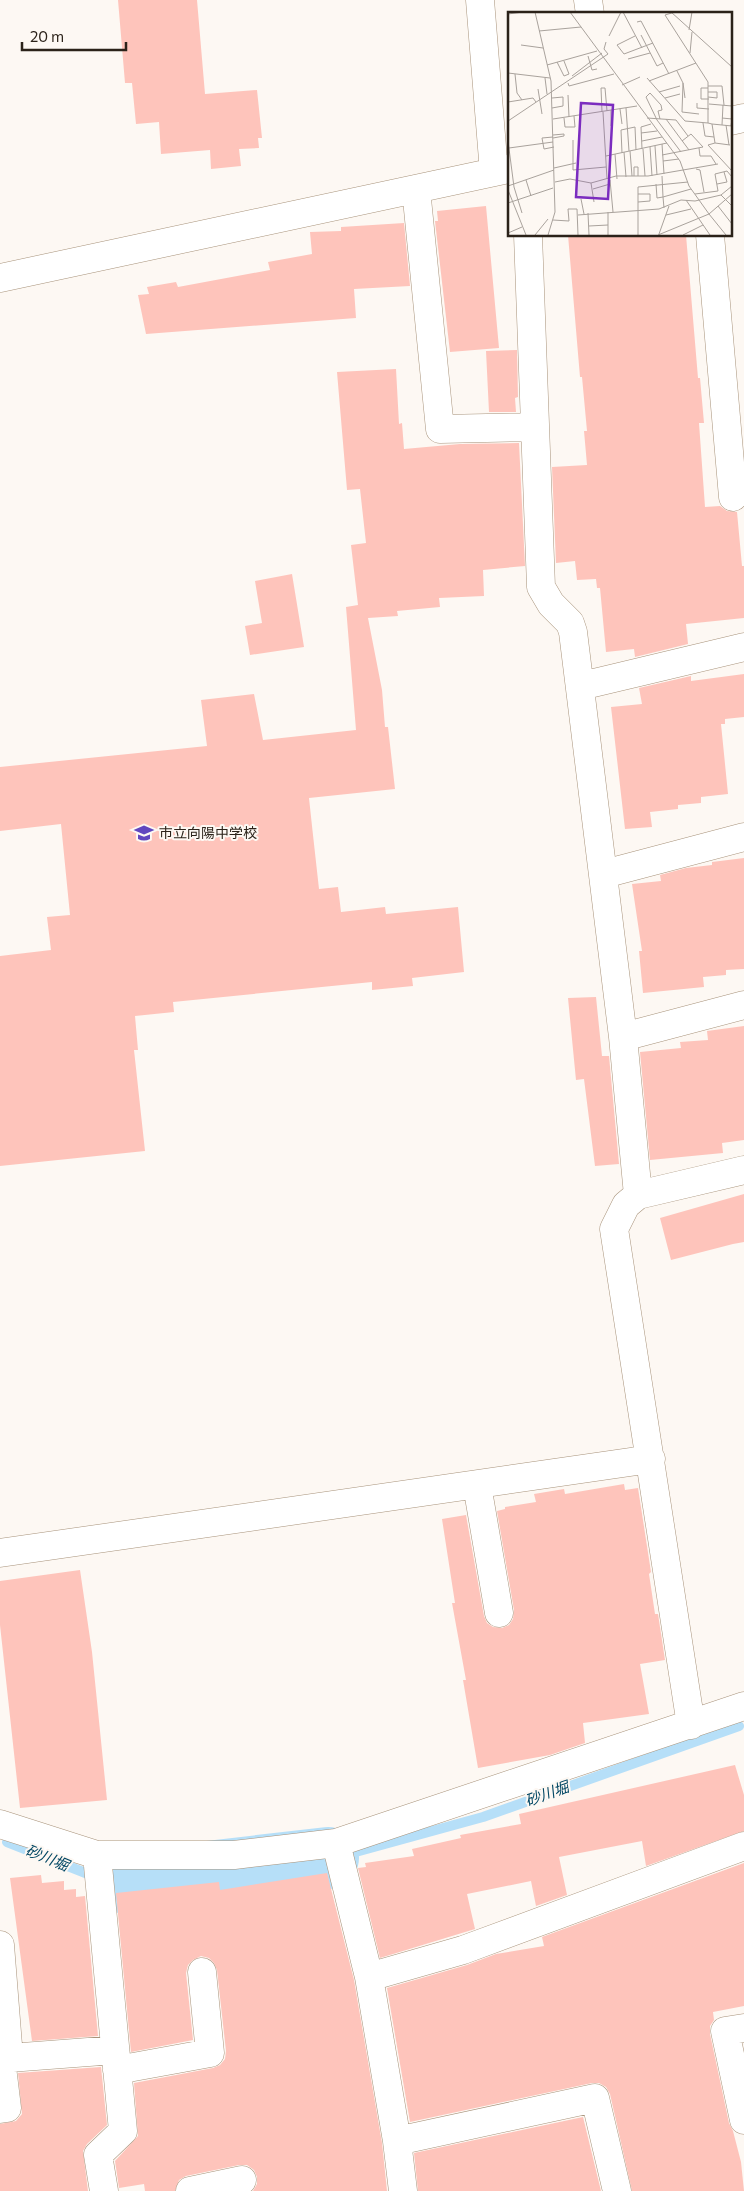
<svg xmlns="http://www.w3.org/2000/svg" width="744" height="2191" viewBox="0 0 744 2191" font-family="Commissioner,'Noto Sans JP',sans-serif">
<rect width="100%" height="100%" fill="#fdf8f3"/>
<g fill="none" stroke-linecap="round" stroke-linejoin="round">
<!-- stream -->
<path stroke="#b6dff8" stroke-width="10" d="M 7,1842 L 88,1874
M 352,1853 L 483,1817 L 739,1726"/>
<!-- river -->
<path stroke="#b6dff8" stroke-width="62" d="M 121,1882 L 328,1858"/>
</g>
<!-- building -->
<path fill="#fec4bb" d="M 118,0 L 197,0 L 205,94 L 257,90 L 262,138 L 258,138 L 259,148 L 239,149 L 241,166 L 211,169 L 210,150 L 161,154 L 159,122 L 136,124 L 132,83 L 125,83 Z
M 486,206 L 499,348 L 450,352 L 435,221 L 438,221 L 437,211 Z
M 404,223 L 410,286 L 354,289 L 356,318 L 146,334 L 138,295 L 149,294 L 147,287 L 176,282 L 178,287 L 270,270 L 268,262 L 312,254 L 310,232 L 341,231 L 341,227 Z
M 568,235 L 686,235 L 698,378 L 700,378 L 704,423 L 699,423 L 705,507 L 720,506 L 727,511 L 737,512 L 742,566 L 744,566 L 744,618 L 686,624 L 688,644 L 635,657 L 634,649 L 606,652 L 600,588 L 597,588 L 596,579 L 577,580 L 575,561 L 556,563 L 552,467 L 587,465 L 584,431 L 587,431 L 582,377 L 580,377 Z
M 517,350 L 518,397 L 515,398 L 516,412 L 489,412 L 486,351 Z
M 396,369 L 399,424 L 402,423 L 404,449 L 460,444 L 519,443 L 525,566 L 483,570 L 484,596 L 439,598 L 440,607 L 397,611 L 398,616 L 368,618 L 382,690 L 385,727 L 388,727 L 395,789 L 309,798 L 312,826 L 319,889 L 338,887 L 341,912 L 385,907 L 386,914 L 458,907 L 464,972 L 412,978 L 413,986 L 372,990 L 372,982 L 173,1002 L 174,1012 L 135,1016 L 138,1050 L 134,1050 L 145,1151 L 0,1166 L 0,956 L 51,950 L 47,917 L 70,915 L 61,824 L 0,831 L 0,767 L 207,746 L 201,700 L 254,694 L 263,740 L 356,730 L 346,607 L 358,605 L 351,545 L 366,543 L 360,489 L 347,490 L 337,372 Z
M 292,574 L 304,647 L 250,655 L 245,626 L 262,623 L 255,581 Z
M 744,674 L 744,717 L 725,719 L 725,724 L 721,724 L 728,794 L 701,797 L 701,803 L 678,805 L 678,809 L 650,812 L 652,827 L 625,829 L 611,707 L 642,704 L 639,688 L 691,676 L 691,681 Z
M 744,858 L 744,969 L 726,970 L 726,975 L 703,977 L 704,987 L 643,993 L 639,951 L 642,951 L 632,884 L 661,881 L 660,875 L 686,868 L 712,865 L 712,862 Z
M 596,997 L 602,1056 L 609,1056 L 619,1164 L 595,1166 L 584,1079 L 576,1080 L 568,998 Z
M 744,1026 L 744,1140 L 722,1143 L 723,1153 L 650,1160 L 640,1052 L 681,1048 L 680,1042 L 708,1040 L 707,1031 Z
M 744,1194 L 744,1242 L 733,1244 L 671,1260 L 660,1218 Z
M 624,1484 L 625,1490 L 638,1488 L 651,1572 L 649,1574 L 655,1614 L 658,1614 L 665,1660 L 640,1664 L 649,1714 L 583,1723 L 585,1743 L 550,1755 L 478,1768 L 463,1680 L 466,1680 L 452,1603 L 455,1603 L 442,1519 L 466,1515 L 484,1616 L 487,1623 L 493,1627 L 502,1628 L 509,1625 L 513,1619 L 514,1610 L 497,1511 L 505,1509 L 505,1507 L 536,1502 L 534,1494 L 564,1489 L 565,1494 Z
M 80,1570 L 92,1652 L 107,1800 L 20,1808 L 0,1625 L 0,1581 Z
M 735,1765 L 744,1795 L 744,1831 L 646,1866 L 642,1841 L 559,1857 L 567,1895 L 536,1906 L 531,1881 L 467,1894 L 475,1929 L 380,1958 L 358,1868 L 366,1867 L 365,1863 L 414,1856 L 412,1849 L 461,1838 L 460,1835 L 521,1824 L 519,1814 Z
M 744,1863 L 744,2006 L 713,2012 L 714,2020 L 710,2026 L 710,2034 L 729,2123 L 733,2131 L 741,2162 L 744,2191 L 632,2191 L 610,2094 L 606,2087 L 599,2083 L 592,2083 L 410,2122 L 387,1988 L 467,1965 L 496,1954 L 544,1946 L 542,1937 Z
M 327,1873 L 354,1980 L 382,2143 L 387,2191 L 253,2191 L 257,2184 L 257,2177 L 254,2170 L 247,2165 L 239,2165 L 186,2176 L 179,2180 L 175,2191 L 145,2191 L 144,2184 L 119,2188 L 115,2161 L 138,2136 L 134,2083 L 213,2068 L 220,2065 L 225,2059 L 226,2051 L 217,1970 L 214,1963 L 209,1958 L 201,1956 L 193,1960 L 188,1965 L 186,1973 L 193,2040 L 131,2052 L 116,1893 L 219,1882 L 220,1890 Z
M 41,1875 L 42,1883 L 64,1881 L 64,1890 L 76,1889 L 76,1897 L 85,1896 L 98,2036 L 32,2041 L 10,1878 Z
M 101,2067 L 107,2125 L 87,2144 L 83,2151 L 88,2191 L 0,2191 L 0,2124 L 16,2121 L 22,2114 L 18,2073 Z
M 583,2117 L 601,2191 L 418,2191 L 414,2153 Z"/>
<g fill="none" stroke-linecap="round" stroke-linejoin="round">
<!-- minor casing -->
<g stroke="#a8937b" stroke-width="29">
<path id="minor" d="M 480,0 L 494,172
M 588,0 L 590,14
M 730,121 L 744,118
M 416,189 L 440,429 L 535,427
M 528,235 L 541,587 L 551,604 L 570,623 L 573,632 L 623,1037 L 638,1195 L 626,1205 L 614,1229 L 691,1725
M 710,235 L 733,497
M 0,278 L 509,169
M 581,686 L 744,647
M 604,874 L 744,837
M 623,1037 L 744,1005
M 638,1195 L 744,1170
M 477,1485 L 499,1613
M 0,1553 L 651,1459
M 0,1824 L 97,1855 L 234,1855 L 336,1843 L 744,1706
M 336,1843 L 369,1977 L 397,2141 L 403,2191
M 97,1855 L 123,2131 L 98,2155 L 104,2191
M 0,1945 L 9,2058 L 115,2050
M 369,1977 L 463,1950 L 744,1846
M 744,2028 L 725,2031 L 744,2120
M 117,2070 L 210,2053 L 202,1972
M 0,2109 L 7,2108 L 2,2067 L 9,2058
M 397,2141 L 595,2098 L 617,2191
M 190,2191 L 242,2180"/>
</g>
<!-- minor -->
<use href="#minor" stroke="#fff" stroke-width="28"/>
</g>
<!-- icons -->
<defs>
<g id="school-bare" transform="scale(1.5)"><path d="M0-5L7-2L0 1L-7-2ZM-4 1L0 2.5L4 1V4Q0 6-4 4Z" fill="#6146bf" stroke="#fdf8f3" stroke-width="2.5" paint-order="stroke"/></g>
</defs>
<g fill-rule="evenodd">
<use href="#school-bare" x="144" y="833"/>
</g>
<g text-anchor="middle" stroke-width="4" stroke-linejoin="round" paint-order="stroke">
<!-- poi labels -->
<g font-size="14" fill="#2b2219" stroke="#fdf8f3" text-anchor="start">
<text x="159" y="838">市立向陽中学校</text>
</g>
<!-- water labels -->
<g font-size="15" font-style="italic" fill="#004663" stroke="#fdf8f3">
<text transform="translate(547 1794) rotate(-20)" y="5">砂川堀</text>
<text transform="translate(47 1858) rotate(22)" y="5">砂川堀</text>
</g>
</g>
<!-- overview -->
<g transform="translate(508 12)">
<rect width="224" height="224" fill="#fdf8f3"/>
<path fill="none" stroke="#a9a29c" stroke-width="1" d="M 27,0 L 43,69 L 47,200 L 40,223M 62,0 L 172,149 L 181,174 L 201,202M 115,0 L 134,36M 163,0 L 224,55M 167,0 L 157,3 L 200,70 L 200,111 L 204,112 L 207,131 L 200,133 L 224,159M 0,2 L 15,0M 129,10 L 133,9 L 161,62M 181,18 L 184,0M 31,19 L 73,15M 133,23 L 149,54 L 155,51M 101,24 L 113,0M 127,24 L 109,33 L 116,42 L 145,31M 13,33 L 35,36M 182,41 L 184,20M 80,44 L 84,58 L 89,57M 120,47 L 142,41M 49,50 L 56,64 L 61,62 L 56,49M 39,53 L 89,39M 169,59 L 175,71 L 174,100 L 191,102M 0,61 L 42,66M 7,62 L 9,81 L 14,88M 64,64 L 94,41M 37,66 L 39,82M 139,66 L 177,109 L 200,111M 141,69 L 188,51M 60,71 L 61,74 L 106,62M 175,71 L 177,86M 114,73 L 132,65M 200,74 L 214,74 L 216,93M 200,76 L 193,76 L 193,87 L 201,87M 30,77 L 34,102M 151,80 L 172,74M 200,80 L 209,80 L 209,86 L 200,85M 60,83 L 61,105M 44,86 L 55,85 L 55,94 L 44,96M 157,86 L 172,82M 0,90 L 25,86 L 28,90M 189,91 L 189,96 L 201,97M 201,92 L 224,94M 118,96 L 121,139M 112,97 L 114,112M 103,98 L 103,114M 94,100 L 93,76 L 97,76 L 99,99M 95,100 L 99,167M 56,106 L 57,115 L 67,115 L 66,104M 139,106 L 168,108 L 180,124M 214,106 L 224,107 L 223,114M 45,107 L 129,94M 152,107 L 150,99 L 154,98 L 153,93 L 142,81 L 138,85 L 149,108 L 173,140M 158,107 L 181,138M 0,109 L 100,42 L 96,37 L 98,30M 195,111 L 197,124 L 206,125M 204,112 L 224,114M 214,113 L 215,93M 218,113 L 221,133M 133,121 L 149,119M 45,123 L 56,122 L 56,124 L 45,126M 45,125 L 34,126 L 36,137 L 46,135M 65,128 L 65,158 L 98,155M 0,129 L 6,175 L 14,201M 134,129 L 154,125M 207,131 L 222,133M 154,132 L 156,162M 147,134 L 149,163M 142,135 L 144,164M 1,136 L 45,130M 191,136 L 192,144 L 203,144 L 208,152M 134,137 L 133,115 L 143,112M 135,137 L 137,164M 122,139 L 124,164M 116,140 L 118,165M 114,141 L 113,118 L 127,115 L 128,138M 107,142 L 109,167M 154,143 L 195,135 L 183,122 L 174,129M 98,144 L 159,131M 155,149 L 171,147M 46,156 L 68,151M 188,157 L 192,158 L 196,180M 126,164 L 126,155 L 130,155 L 130,164M 18,168 L 23,184M 102,168 L 105,200M 47,170 L 62,167 L 83,171 L 108,164 L 140,164 L 210,152M 83,171 L 86,190M 148,172 L 149,186 L 155,185 L 154,164M 209,172 L 219,170 L 216,160M 0,174 L 46,158M 85,177 L 102,172M 0,178 L 18,223M 187,182 L 210,179 L 207,162 L 219,159 L 224,165M 213,183 L 224,194M 73,187 L 76,202M 178,188 L 202,223M 130,190 L 142,189 L 142,182 L 130,182M 0,191 L 45,176M 210,194 L 224,212M 156,196 L 155,185 L 183,177M 100,200 L 100,223M 80,201 L 81,223M 70,203 L 151,197 L 173,188 L 187,189 L 213,183 L 224,174M 158,203 L 183,197M 45,208 L 61,209 L 60,197 L 69,197 L 70,223M 81,214 L 100,213M 0,221 L 14,215M 151,222 L 161,194M 27,223 L 40,207M 130,223 L 130,175 L 180,170M 150,223 L 201,202M 175,223 L 195,213M 218,223 L 201,202 L 224,182"/>
<path fill="#7b2cbf" fill-opacity="0.15" stroke="#7b2cbf" stroke-width="2.5" d="M 73,91 L 105,93 L 100,187 L 68,185 Z"/>
<rect width="224" height="224" fill="none" stroke="#2b2219" stroke-width="2.5"/>
</g>
<!-- scale -->
<path d="M22 42v8h104v-8" fill="none" stroke="#2b2219" stroke-width="2.5"/>
<text x="30" y="42" font-size="15" fill="#2b2219" stroke="#fdf8f3" stroke-width="4" paint-order="stroke">20 m</text>
</svg>
